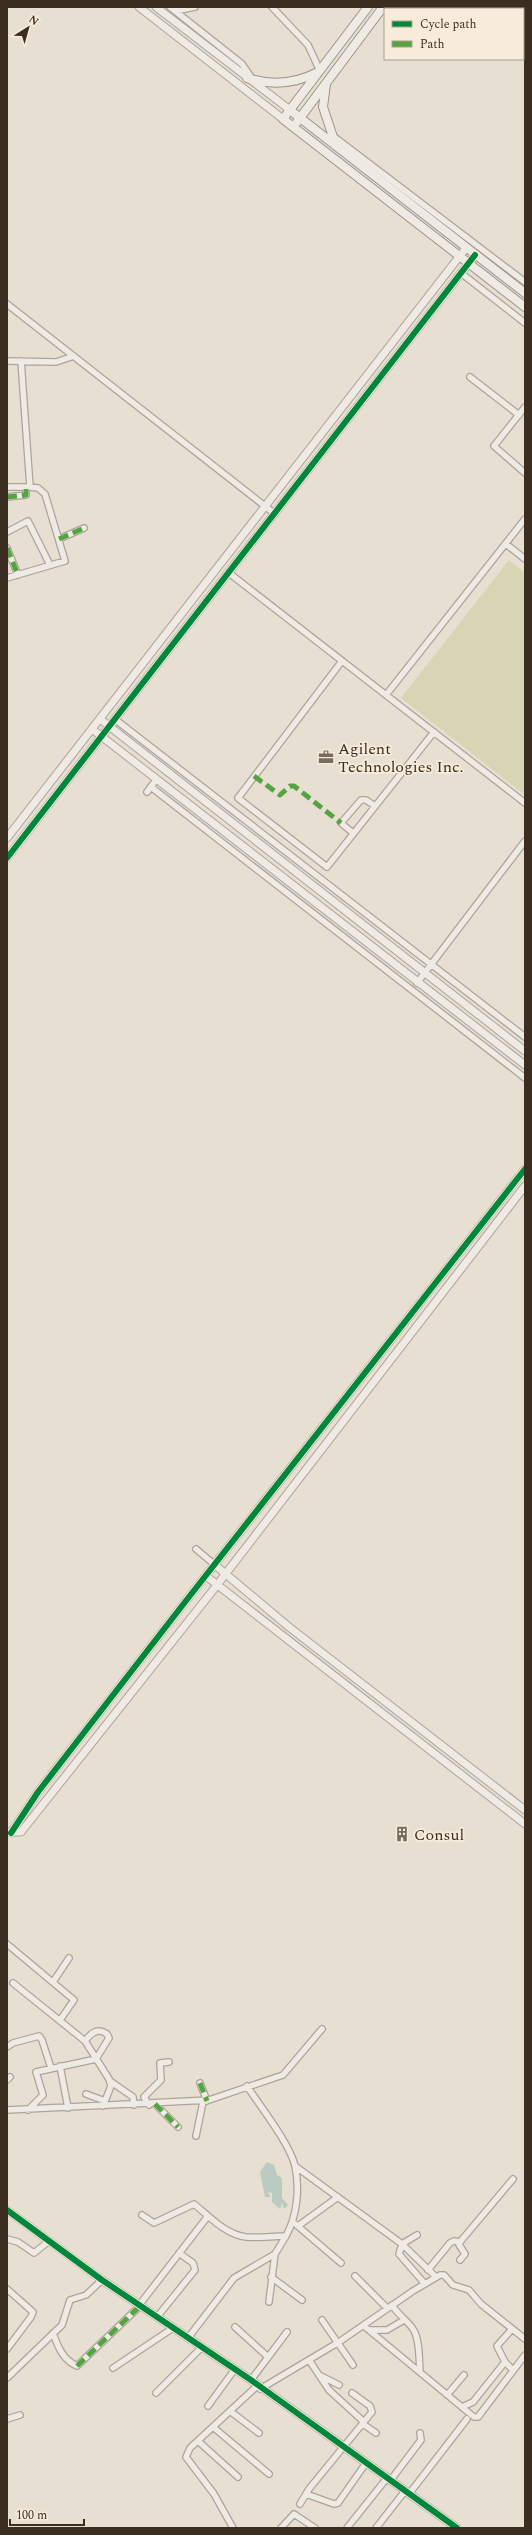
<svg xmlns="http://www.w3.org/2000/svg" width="532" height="2535" viewBox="0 0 532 2535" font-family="Spectral,serif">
<rect width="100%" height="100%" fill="#e7dfd1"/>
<!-- green -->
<path fill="#d7d5b4" d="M 509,560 L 525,573 L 525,795 L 401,698 Z"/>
<!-- water -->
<path fill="#bccbc1" d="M 267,2162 L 274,2165 L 277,2175 L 282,2178 L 282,2198 L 288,2205 L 284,2209 L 282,2203 L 280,2209 L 272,2202 L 272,2193 L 268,2192 L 270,2197 L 265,2197 L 260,2172 Z"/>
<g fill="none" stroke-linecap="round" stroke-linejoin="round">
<!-- minor casing -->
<g stroke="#aca49a" stroke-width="8">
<path id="minor" d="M 170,7 L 242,64 L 253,80
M 272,7 L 308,45 L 320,71
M 175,11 L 195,7
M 333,136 L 525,282
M 461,273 L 525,323
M 7,304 L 275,514
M 7,361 L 56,362 L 74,356
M 470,377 L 519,415
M 525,407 L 494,446 L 525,473
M 7,487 L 29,487
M 7,497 L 26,495 L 26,487
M 7,532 L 28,521 L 50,565
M 59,539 L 84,528
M 506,544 L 525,559
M 7,548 L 18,575
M 229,573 L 525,803
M 7,578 L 65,561 L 45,494 L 38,488 L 30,487 L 21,361
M 342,661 L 238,798 L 327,867 L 434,732
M 386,695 L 525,519
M 116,720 L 525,1037
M 151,787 L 525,1078
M 147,792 L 156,780
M 353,833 L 341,823 L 361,800 L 366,800 L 375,806
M 417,983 L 525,841
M 196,1549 L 215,1565
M 7,1944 L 74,2000 L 60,2020
M 53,1982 L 69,1958
M 13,1983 L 85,2041 L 109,2079 L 111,2086 L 103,2106
M 85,2041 C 91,2033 98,2027 107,2034 L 109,2038 L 96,2059
M 7,2047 L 13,2043 L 39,2036 L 42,2040 L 51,2068
M 60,2066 L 68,2108
M 7,2080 L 10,2077
M 110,2081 L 133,2097 L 134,2105
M 200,2083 L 207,2101
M 86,2094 L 105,2101
M 155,2104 L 178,2127
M 149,2105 L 144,2097 L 161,2080 L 160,2063 L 169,2062
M 7,2110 L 209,2100 L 283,2075 L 322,2029
M 28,2110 L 43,2095 L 36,2072 L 96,2059
M 196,2136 L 203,2102
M 295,2166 L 402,2244 L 417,2235
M 142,2215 L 154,2223 L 194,2204 C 209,2216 226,2235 246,2237 C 259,2238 273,2236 286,2236 C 297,2216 300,2189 295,2166 C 290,2144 260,2106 247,2086
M 293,2222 L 341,2263
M 298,2226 L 338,2197
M 7,2239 L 18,2242 L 34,2253 L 49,2241
M 458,2243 L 465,2254 L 460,2260
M 428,2270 L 450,2243 L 454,2241 L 460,2242 L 513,2179
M 355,2276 L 387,2308
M 271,2277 L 302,2300
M 425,2284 L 399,2254 L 402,2244 L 436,2277
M 7,2289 L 33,2312 L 31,2317 L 7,2349
M 269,2302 L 275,2254 L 286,2236
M 140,2304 L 208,2216
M 392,2305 C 398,2315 407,2320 413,2329 C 420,2339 419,2360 420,2372
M 157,2317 L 195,2270 L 193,2263 L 179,2253
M 322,2320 L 353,2365
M 364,2326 L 474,2417 L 478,2417 L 525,2355
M 235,2327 L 268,2357
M 512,2329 L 497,2346 L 505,2362 L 513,2370
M 369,2330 L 387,2330 L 404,2320
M 53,2333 C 58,2347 63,2360 77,2366 L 141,2305
M 188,2338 L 234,2278 L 275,2254
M 309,2360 L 329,2390 L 364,2422
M 113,2368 L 173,2328
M 319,2375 L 339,2385
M 7,2378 L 62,2325 L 70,2300 L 86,2295 L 102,2280
M 251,2380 L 287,2332
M 260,2389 L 339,2342 L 413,2291 L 440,2275 L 444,2275 L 453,2285 L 469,2290 L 481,2304 L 525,2339
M 156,2393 L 202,2347
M 447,2395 L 464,2375
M 208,2406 L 235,2369
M 462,2407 L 473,2402 L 505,2362
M 230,2411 L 259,2433
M 7,2419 L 20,2415
M 363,2424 L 376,2433
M 213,2427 L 269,2474
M 198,2441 L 238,2477
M 390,2481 L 421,2440 L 420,2433
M 306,2494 L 334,2504 L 338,2503 L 366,2463
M 409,2494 L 467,2419
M 300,2504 L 309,2489 L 372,2412 L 370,2406 L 352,2393
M 233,2528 L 214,2494 L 186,2457 L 190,2448 L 257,2386
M 281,2528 L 294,2514 L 315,2528
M 347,2528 L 387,2478
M 376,2528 L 405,2491"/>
</g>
<!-- tertiary casing -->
<g stroke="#aca49a" stroke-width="9">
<path id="tertiary" d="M 139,7 L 283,119
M 156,7 L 290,110
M 100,719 L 525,1051
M 92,729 L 525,1065
M 7,838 L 466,248
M 7,858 L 475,255
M 215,1565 L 289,1627 L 525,1810
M 206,1576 L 525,1824
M 7,1832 L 21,1832 L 210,1594 L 525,1186
M 11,1833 L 38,1792 L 185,1602 L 525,1169
M 7,2210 L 102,2280 L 251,2380 L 457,2528"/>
</g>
<!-- secondary casing -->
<g stroke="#9c948a" stroke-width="10">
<path id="secondary" d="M 368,7 L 283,119 L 525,307
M 247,78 C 272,86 295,84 318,72
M 326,84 L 323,107 L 336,146
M 290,110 L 525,293
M 297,122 L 383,7"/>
</g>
<!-- minor -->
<use href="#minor" stroke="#efeae3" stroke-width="5.5"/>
<!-- tertiary -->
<use href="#tertiary" stroke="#efeae3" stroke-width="7"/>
<!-- secondary -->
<use href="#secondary" stroke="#efeae3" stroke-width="8"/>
<!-- quiet -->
<path stroke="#54a441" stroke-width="5" stroke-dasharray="10 5" stroke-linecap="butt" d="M 7,497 L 26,495 L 26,487
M 59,539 L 84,528
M 7,548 L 18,575
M 254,776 L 280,795 L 290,786 L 294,786 L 341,823
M 200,2083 L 207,2101
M 155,2104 L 178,2127
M 77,2366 L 141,2305"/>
<!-- cycleway casing -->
<g stroke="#f6ecd9" stroke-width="8">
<path id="cycleway" d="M 7,858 L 475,255
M 11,1833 L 38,1792 L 185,1602 L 525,1169
M 7,2210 L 102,2280 L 251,2380 L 457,2528"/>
</g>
<!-- cycleway -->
<use href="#cycleway" stroke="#00873e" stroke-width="6"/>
</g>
<!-- icons -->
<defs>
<g id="office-bare" transform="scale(1.2)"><path d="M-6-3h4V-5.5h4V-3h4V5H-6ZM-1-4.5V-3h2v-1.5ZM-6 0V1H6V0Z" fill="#786b5f" stroke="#f6ecd9" stroke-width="2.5" paint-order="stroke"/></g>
<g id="building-bare" transform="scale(1.2)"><path d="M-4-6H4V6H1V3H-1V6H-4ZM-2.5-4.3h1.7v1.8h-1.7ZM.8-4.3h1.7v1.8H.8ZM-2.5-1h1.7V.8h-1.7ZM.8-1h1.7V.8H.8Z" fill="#786b5f" stroke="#f6ecd9" stroke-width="2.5" paint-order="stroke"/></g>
</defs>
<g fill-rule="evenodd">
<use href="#office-bare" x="326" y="757"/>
<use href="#building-bare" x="402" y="1834"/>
</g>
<g text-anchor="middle" stroke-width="3.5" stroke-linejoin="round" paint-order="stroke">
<!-- poi labels -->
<g font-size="16" fill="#3c2d21" stroke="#f6ecd9" text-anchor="start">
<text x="338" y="754">Agilent<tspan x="338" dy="18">Technologies Inc.</tspan></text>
<text x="414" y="1840">Consul</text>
</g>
</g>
<!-- border -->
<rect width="532" height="2535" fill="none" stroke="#3c2d21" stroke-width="16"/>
<!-- legend -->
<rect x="384" y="8" width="140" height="52" fill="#f6ecd9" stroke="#aca08f"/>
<rect x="392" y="21" width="20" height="6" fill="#00873e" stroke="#aca08f"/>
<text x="420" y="28" font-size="12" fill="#3c2d21">Cycle path</text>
<rect x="392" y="41" width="20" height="6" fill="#54a441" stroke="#aca08f"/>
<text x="420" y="48" font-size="12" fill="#3c2d21">Path</text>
<!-- north arrow -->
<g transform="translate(28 28) rotate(37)" stroke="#f6ecd9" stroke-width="3" paint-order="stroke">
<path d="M0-3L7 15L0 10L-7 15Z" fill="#3c2d21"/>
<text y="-6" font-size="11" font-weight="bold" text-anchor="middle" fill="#3c2d21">N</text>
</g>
<!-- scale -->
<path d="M10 2519v6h74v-6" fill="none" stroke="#3c2d21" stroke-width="2"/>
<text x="16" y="2519" font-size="12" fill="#3c2d21" stroke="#f6ecd9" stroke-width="3" paint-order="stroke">100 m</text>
</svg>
